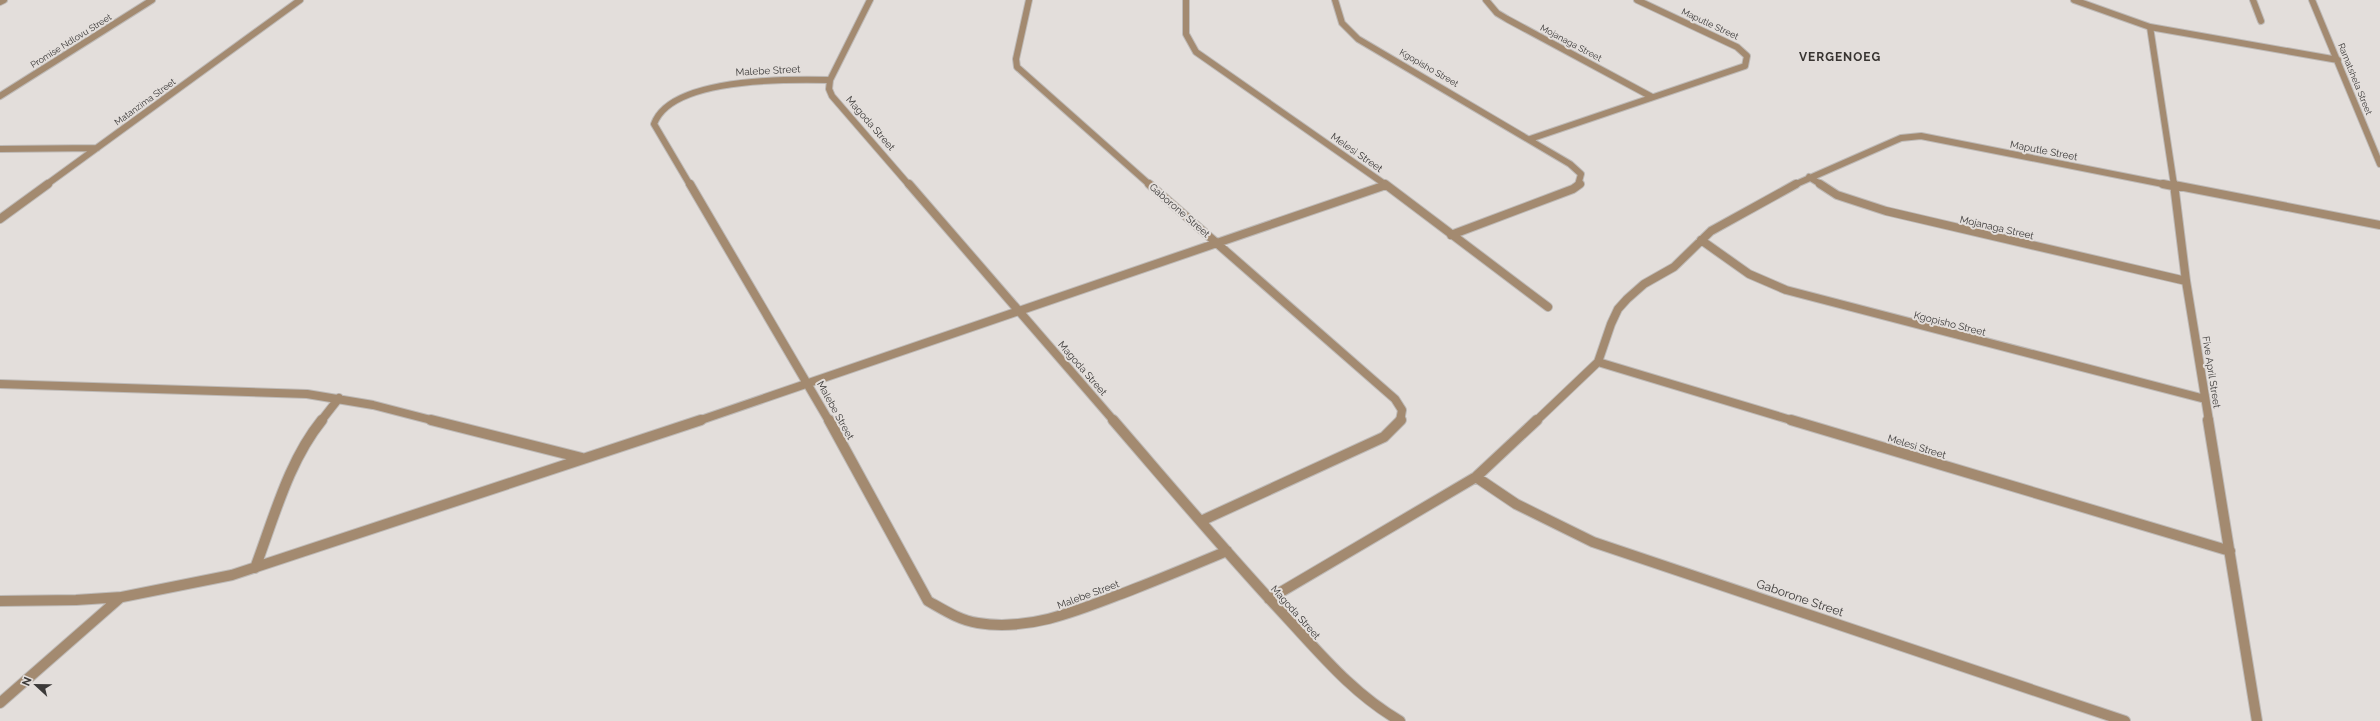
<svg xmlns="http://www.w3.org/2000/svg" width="2380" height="721" viewBox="0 0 2380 721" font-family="Raleway,sans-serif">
<rect width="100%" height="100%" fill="#e3dedb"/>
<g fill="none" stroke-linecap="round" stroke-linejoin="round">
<!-- service casing -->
<g stroke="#bebab7" stroke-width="8">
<path id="service" d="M 2253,0 L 2261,21"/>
</g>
<!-- minor-far2 casing -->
<g stroke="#bebab7" stroke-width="8">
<path id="minor-far2" d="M 870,0 L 830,80 L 829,89 L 832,96 L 909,185
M 1029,0 L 1016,59 L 1017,67 L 1150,185
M 1186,0 L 1186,34 L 1196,52 L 1386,185
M 1335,0 L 1342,23 L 1358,39 L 1570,164 L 1581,174 L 1578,185
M 1486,0 L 1497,13 L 1507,19 L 1652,97
M 2074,0 L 2150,27 L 2338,60
M 2312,0 L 2380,164
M 0,2 L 4,0
M 2150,27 L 2174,185
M 0,96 L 152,0
M 1530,139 L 1745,66 L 1747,56 L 1737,47 L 1637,0
M 0,149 L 97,148
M 1809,177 L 1822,185
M 46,185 L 300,0
M 690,185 L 654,124 C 671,77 789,79 830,80
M 1794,185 L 1901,138 L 1921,136 L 2168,185"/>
</g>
<!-- minor-far1 casing -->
<g stroke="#bebab7" stroke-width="10">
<path id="minor-far1" d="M 690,184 L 829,421
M 909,184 L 1114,421
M 1149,184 L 1395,399 L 1402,410 L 1400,421
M 1385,184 L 1548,307
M 1820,184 L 1837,195 L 1886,211 L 2186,281
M 2163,184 L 2173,186
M 2174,184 L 2186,281 L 2209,421
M 2174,185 L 2380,225
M 0,219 L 48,184
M 1451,235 L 1573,189 L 1580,184
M 1701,240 L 1749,274 L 1786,290 L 2205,399
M 1598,362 L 1794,421
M 0,384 L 307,394 L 373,405 L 435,421
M 321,421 L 339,398
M 698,421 L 1386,185
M 1536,421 L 1598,362 L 1611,324 L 1618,309 L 1627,299 L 1644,284 L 1674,267 L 1711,231 L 1796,184"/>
</g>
<!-- minor casing -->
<g stroke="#bebab7" stroke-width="12">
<path id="minor" d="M 431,420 L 582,458
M 829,420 L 928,601 C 944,610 959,620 978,623 C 1032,632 1084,608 1134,589 C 1165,577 1196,564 1227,551
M 1113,420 C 1171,487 1228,555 1289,620 C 1323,657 1355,695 1400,721
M 1791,420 L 2230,551
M 2208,420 L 2257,721
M 1476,477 L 1516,504 L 1593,542 L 2125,721
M 1201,521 L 1384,437 L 1401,420
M 255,568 C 274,518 288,462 322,420
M 1269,599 L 1476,477 L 1537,420
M 0,601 L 76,600 L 122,597 L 232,575 L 701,420
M 0,703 L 121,597"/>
</g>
<!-- service -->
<use href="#service" stroke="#a38a70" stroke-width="6"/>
<!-- minor-far2 -->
<use href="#minor-far2" stroke="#a38a70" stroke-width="6"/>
<!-- minor-far1 -->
<use href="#minor-far1" stroke="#a38a70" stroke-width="8"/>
<!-- minor -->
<use href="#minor" stroke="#a38a70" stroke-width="10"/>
</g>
<g text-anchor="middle" stroke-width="4" stroke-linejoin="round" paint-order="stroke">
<!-- far-street labels -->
<g font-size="9" fill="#3b3938" stroke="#e3dedb">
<text transform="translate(1710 24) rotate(25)" y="3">Maputle Street</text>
<text transform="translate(71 41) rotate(-32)" y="3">Promise Ndlovu Street</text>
<text transform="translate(1571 43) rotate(28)" y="3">Mojanaga Street</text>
<text transform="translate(1429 68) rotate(30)" y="3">Kgopisho Street</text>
<text transform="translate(2355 79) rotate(68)" y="3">Ramatshela Street</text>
<text transform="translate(145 102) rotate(-36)" y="3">Matanzima Street</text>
</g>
<!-- street labels -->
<g font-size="10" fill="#3b3938" stroke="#e3dedb">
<text transform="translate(768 70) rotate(-3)" y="4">Malebe Street</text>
<text transform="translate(871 123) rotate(49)" y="4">Magoda Street</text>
<text transform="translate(2044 150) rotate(11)" y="4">Maputle Street</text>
<text transform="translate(1357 152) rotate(35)" y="4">Melesi Street</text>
<text transform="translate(1180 210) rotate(41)" y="4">Gaborone Street</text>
<text transform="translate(1997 227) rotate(13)" y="4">Mojanaga Street</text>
<text transform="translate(1950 323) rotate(14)" y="4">Kgopisho Street</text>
<text transform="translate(1083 368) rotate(49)" y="4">Magoda Street</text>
<text transform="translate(2212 372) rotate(81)" y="4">Five April Street</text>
<text transform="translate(836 410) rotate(61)" y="4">Malebe Street</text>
<text transform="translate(1917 446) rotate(17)" y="4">Melesi Street</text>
<text transform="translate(1088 594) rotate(-20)" y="4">Malebe Street</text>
<text transform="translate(1296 612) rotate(48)" y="4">Magoda Street</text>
</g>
<!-- far-district labels -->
<g font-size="12" font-weight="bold" letter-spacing="1" fill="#383431" stroke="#e3dedb">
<text x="1840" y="61">VERGENOEG</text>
</g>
<!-- near-street labels -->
<g font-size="12" fill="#3b3938" stroke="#e3dedb">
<text transform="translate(1800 598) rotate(19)" y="4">Gaborone Street</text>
</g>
</g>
<!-- north arrow -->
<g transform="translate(36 685) rotate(292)" stroke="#e3dedb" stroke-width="3" paint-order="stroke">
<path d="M0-3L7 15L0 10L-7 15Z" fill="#3b3938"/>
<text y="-6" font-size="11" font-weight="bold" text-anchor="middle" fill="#3b3938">N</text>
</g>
</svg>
